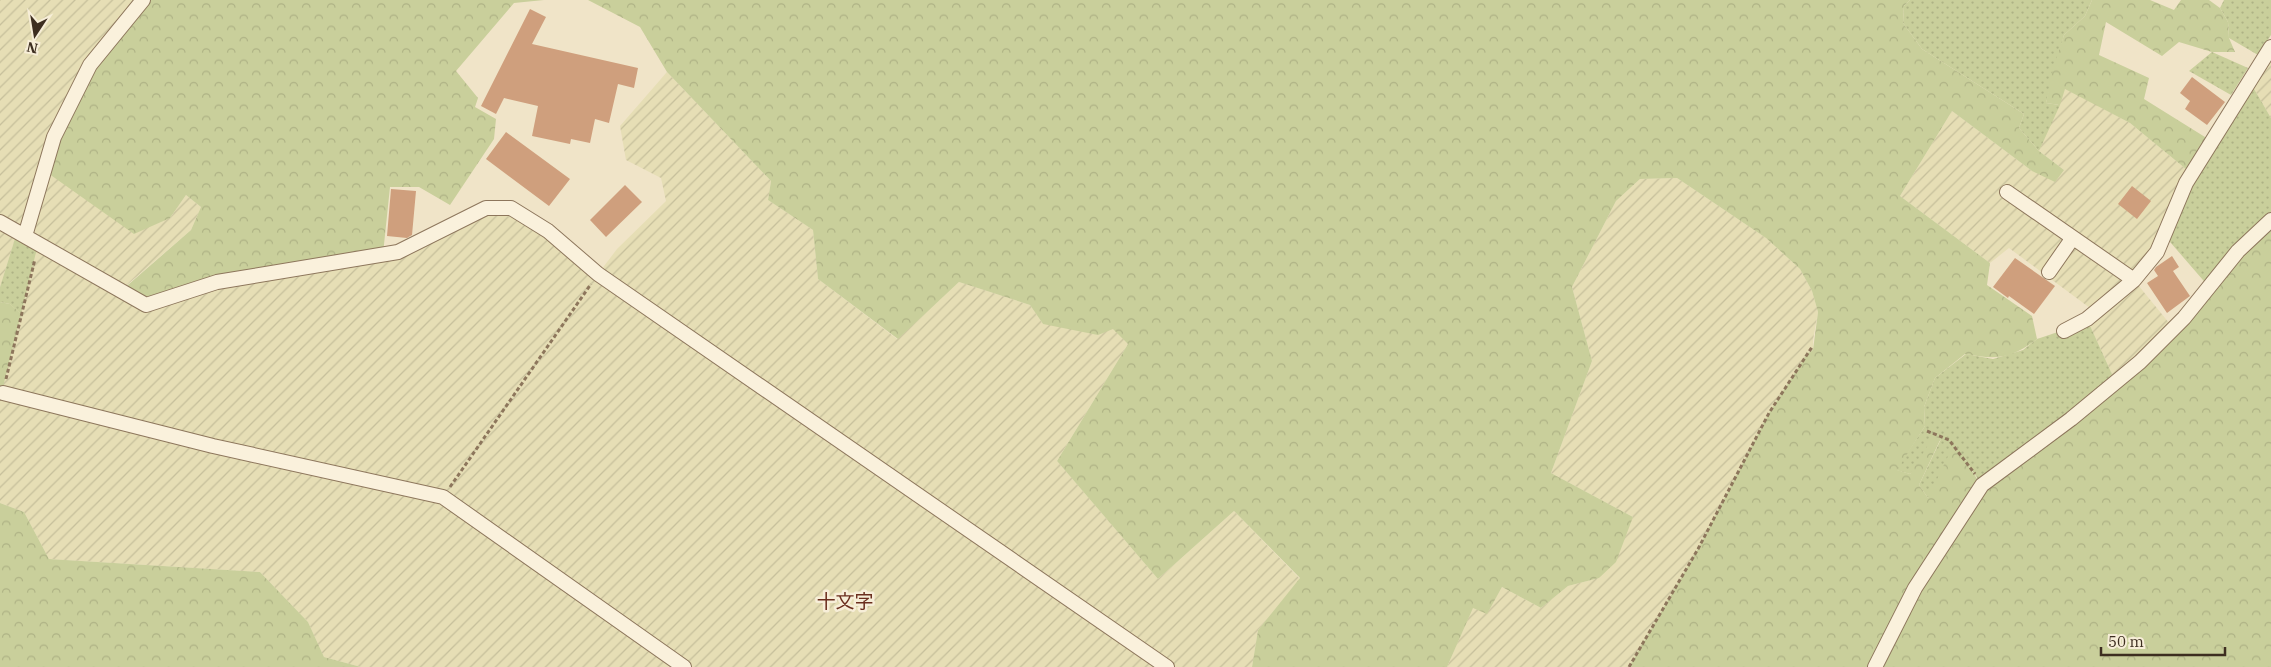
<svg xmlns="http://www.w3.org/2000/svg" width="2271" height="667" viewBox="0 0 2271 667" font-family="'IBM Plex Serif','Noto Sans JP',serif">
<defs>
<pattern id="farmland-furrows" width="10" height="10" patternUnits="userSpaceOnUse" patternTransform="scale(1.25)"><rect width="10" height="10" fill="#e6deb5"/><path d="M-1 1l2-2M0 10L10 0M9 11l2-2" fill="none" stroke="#c6bf9b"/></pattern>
<pattern id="green-dots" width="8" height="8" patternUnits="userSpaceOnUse" patternTransform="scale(1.25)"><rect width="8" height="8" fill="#c9cf9b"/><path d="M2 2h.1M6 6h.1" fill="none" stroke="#aeb285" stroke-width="1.8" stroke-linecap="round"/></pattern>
<pattern id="forest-crowns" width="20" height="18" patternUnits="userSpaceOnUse" patternTransform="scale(1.25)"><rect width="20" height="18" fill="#c9cf9b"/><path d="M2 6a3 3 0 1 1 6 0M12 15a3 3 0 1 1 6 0" fill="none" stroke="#aeb285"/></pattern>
</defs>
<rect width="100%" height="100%" fill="#f0e4c8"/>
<!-- farmland -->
<path fill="url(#farmland-furrows)" d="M 0,0 L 143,0 L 170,218 L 186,195 L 201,207 L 191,230 L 121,290 L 217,282 L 398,252 L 486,208 L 511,208 L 598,274 L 617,249 L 666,201 L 661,178 L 626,160 L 620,126 L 667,72 L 771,181 L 768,200 L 813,230 L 818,279 L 897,339 L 959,282 L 1030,305 L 1043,324 L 1113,328 L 1128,344 L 1057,461 L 1158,579 L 1234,511 L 1300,579 L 1258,630 L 1252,667 L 361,667 L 324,657 L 308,622 L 260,572 L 49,559 L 24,512 L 0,503 L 0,399 L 17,232 L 0,287 Z
M 2271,51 L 2271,118 L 2250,82 Z
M 2065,88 L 2130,123 L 2192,174 L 2134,280 L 2174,329 L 2116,383 L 2087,319 L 2094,311 L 2009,248 L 1990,263 L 1900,196 L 1952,111 L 2032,171 L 2064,170 L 2039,151 Z
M 1677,178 L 1766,238 L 1800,269 L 1812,291 L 1818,312 L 1813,340 L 1813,350 L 1807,354 L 1769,413 L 1698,549 L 1629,667 L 1447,667 L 1473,607 L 1487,613 L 1502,587 L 1541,608 L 1568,586 L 1599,578 L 1633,517 L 1551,473 L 1592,361 L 1572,287 L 1616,201 L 1640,179 Z"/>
<!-- green -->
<path fill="url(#green-dots)" d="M 1910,0 L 2092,0 L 2085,16 L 2064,35 L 2046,103 L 2060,105 L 2039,151 L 2019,128 L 2024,114 L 1922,49 L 1903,23 L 1904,6 Z
M 2224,0 L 2271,0 L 2271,35 L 2258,55 L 2229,38 L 2228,22 L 2220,8 Z
M 2212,52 L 2248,68 L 2231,95 L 2189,71 Z
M 2250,82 L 2271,118 L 2271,220 L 2209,287 L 2164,235 Z
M 17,232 L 38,244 L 21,314 L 10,304 L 0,302 L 0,287 Z
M 2087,319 L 2116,383 L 1982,485 L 1963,457 L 1928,498 L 1919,485 L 1941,439 L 1910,474 L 1896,470 L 1925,426 L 1924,407 L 1935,378 L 1966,354 L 1993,359 L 2023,350 L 2037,339 L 2067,329 Z"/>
<!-- forest -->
<path fill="url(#forest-crowns)" d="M 143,0 L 544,0 L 514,3 L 456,71 L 478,98 L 475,107 L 496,119 L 494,139 L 450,205 L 419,187 L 390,187 L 383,254 L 296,270 L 146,305 L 121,291 L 191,230 L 201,207 L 186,195 L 170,218 L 134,234 L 45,171 L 90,65 Z
M 588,0 L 1910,0 L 1904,6 L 1903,23 L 1922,49 L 2024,114 L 2019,128 L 2039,151 L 2064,170 L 2055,182 L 2032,171 L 1952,111 L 1900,196 L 1990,263 L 1987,285 L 2032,316 L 2037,339 C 2012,359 1996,360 1965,354 L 1935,378 L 1924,407 L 1925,426 L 1897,470 L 1910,474 L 1933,437 L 1941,438 L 1919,485 L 1928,498 L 1952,448 L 1963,457 L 1981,485 L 2140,362 L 2271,220 L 2271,667 L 1629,667 L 1698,549 L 1769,413 L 1807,354 L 1813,350 L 1818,312 L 1812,291 L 1800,269 L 1766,238 L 1677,178 L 1640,179 L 1616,201 L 1572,287 L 1592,361 L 1551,473 L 1633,517 L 1616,562 L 1599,578 L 1568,586 L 1541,608 L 1502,587 L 1487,614 L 1473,608 L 1447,667 L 1252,667 L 1258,630 L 1300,578 L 1234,511 L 1158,579 L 1057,461 L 1128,344 L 1113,329 L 1098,335 L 1043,324 L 1030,305 L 959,282 L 898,339 L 818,279 L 813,230 L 768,200 L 771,181 L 667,72 L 640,27 Z
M 2092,0 L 2150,0 L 2174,10 L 2181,0 L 2209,0 L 2220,8 L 2228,22 L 2229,38 L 2235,52 L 2212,52 L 2179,42 L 2162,56 L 2106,22 L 2099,55 L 2149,78 L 2144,99 L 2213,142 L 2192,174 L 2130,123 L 2065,89 L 2060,105 L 2046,103 L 2053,69 L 2064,35 L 2085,16 Z
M 0,302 L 10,304 L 21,314 L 0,399 Z
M 0,503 L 24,512 L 49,559 L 260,572 L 308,622 L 324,657 L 361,667 L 0,667 Z"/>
<!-- building -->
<path fill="#cf9f7d" d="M 530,9 L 546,17 L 532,44 L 638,68 L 634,88 L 618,84 L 609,123 L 595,119 L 590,143 L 571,139 L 570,144 L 532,136 L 538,106 L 504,98 L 496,114 L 481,106 Z
M 2192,77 L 2225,102 L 2207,125 L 2185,109 L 2190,101 L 2180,93 Z
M 506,132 L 570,179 L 549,206 L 486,159 Z
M 625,185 L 642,202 L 606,237 L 590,220 Z
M 2132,186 L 2151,201 L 2137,219 L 2118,204 Z
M 391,189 L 416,191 L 412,235 L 407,238 L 387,236 Z
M 2172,256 L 2179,267 L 2173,271 L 2190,296 L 2167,313 L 2147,283 L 2158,276 L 2154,270 L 2156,267 Z
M 2015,258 L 2055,286 L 2034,314 L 2009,296 L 2008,298 L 1993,287 Z"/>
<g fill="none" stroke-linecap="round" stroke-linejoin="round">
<!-- street casing -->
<g stroke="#8d765c" stroke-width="16">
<path id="street" d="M 2007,192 L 2134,280
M 0,222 L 146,305 L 217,282 L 398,252 L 486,208 L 511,208 L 548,231 L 598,274 L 1167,667
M 25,236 L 54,137 L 90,65 L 143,0
M 2049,272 L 2072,239
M 2064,331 L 2087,319 L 2134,280 L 2157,252 L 2186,183 L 2271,47
M 3,393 L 213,446 L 443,497 L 684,667
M 1875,667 L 1915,588 L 1982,485 L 2071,419 L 2140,362 L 2184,318 L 2238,251 L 2271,220"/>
</g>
<!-- path -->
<path stroke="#8d765c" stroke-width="3" stroke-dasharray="4 2.5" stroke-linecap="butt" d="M 6,379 L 35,259
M 1927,431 L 1949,440 L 1975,474
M 450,487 L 591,284
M 1629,667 L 1698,549 L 1769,413 L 1812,347"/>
<!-- street -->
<use href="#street" stroke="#faf1dc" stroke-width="14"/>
</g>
<g text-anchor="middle" stroke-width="5" stroke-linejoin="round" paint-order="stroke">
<!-- neighbourhood labels -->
<g font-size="19" fill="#6b2e1e" stroke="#f7eed8">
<text x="845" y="608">十文字</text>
</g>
</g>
<!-- north arrow -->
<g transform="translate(35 35) rotate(192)" stroke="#f7eed8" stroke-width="4" paint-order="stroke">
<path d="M0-4L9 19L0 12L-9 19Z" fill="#3d2e20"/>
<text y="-8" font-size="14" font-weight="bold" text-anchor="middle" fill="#3d2e20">N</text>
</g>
<!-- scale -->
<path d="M2101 647v8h124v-8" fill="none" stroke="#3d2e20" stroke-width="2.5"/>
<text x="2108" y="647" font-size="15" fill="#3d2e20" stroke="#f7eed8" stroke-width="4" paint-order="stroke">50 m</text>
</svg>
